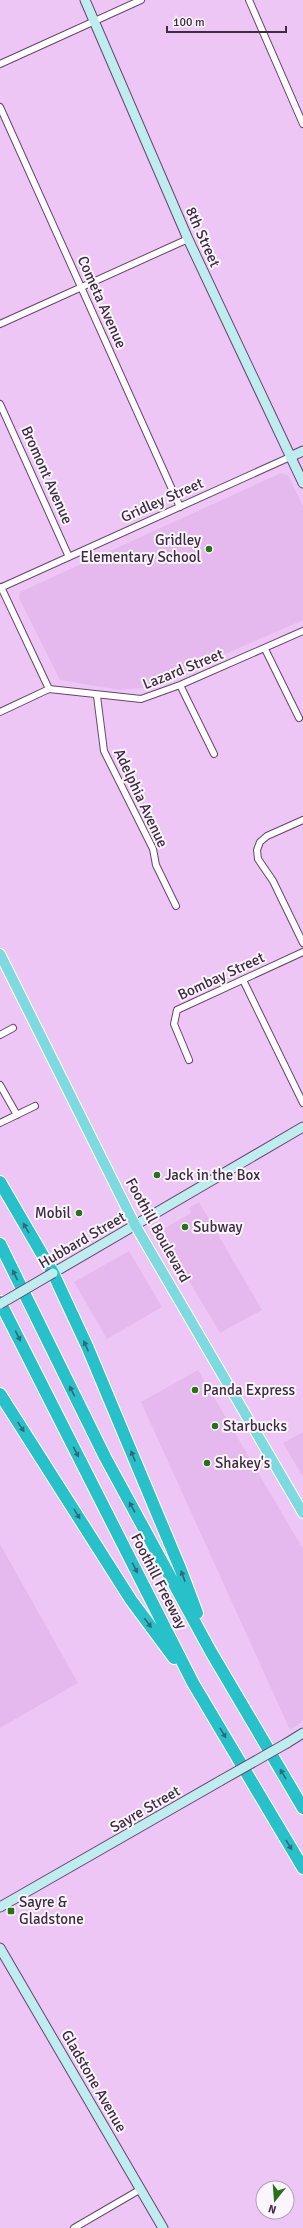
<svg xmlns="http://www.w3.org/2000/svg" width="303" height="2228" viewBox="0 0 303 2228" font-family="Signika,sans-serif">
<rect width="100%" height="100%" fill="#eec6f6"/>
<!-- built -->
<path fill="#e5b9ee" d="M 281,473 L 288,475 L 303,506 L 303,620 L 150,687 L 120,690 L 60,680 L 19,598 L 20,592 Z
M 199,1202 L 262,1310 L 220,1333 L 163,1237 L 165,1228 L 191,1213 L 189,1208 Z
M 129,1251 L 162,1307 L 107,1339 L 74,1282 Z
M 198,1370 L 303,1549 L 303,1721 L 290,1730 L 141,1402 Z
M 303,1432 L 303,1477 L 283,1443 Z
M 0,1544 L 78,1683 L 0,1728 Z"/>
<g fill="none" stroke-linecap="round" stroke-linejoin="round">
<!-- street casing -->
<g stroke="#67456e" stroke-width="8">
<path id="street" d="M 249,0 L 303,124
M 0,64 L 141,0
M 0,107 L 180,507
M 0,324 L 188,239
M 0,404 L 69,557
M 1,587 L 49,689
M 0,588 L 290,457
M 265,649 L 299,718
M 180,685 L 214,754
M 97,696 L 104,751 L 153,849 L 156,865 L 176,906
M 0,712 L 49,689 L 141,699 L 180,685 L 303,631
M 303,820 L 267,836 L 260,842 L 257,850 L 258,859 L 273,881 L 303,943
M 243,980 L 303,1103
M 0,1035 L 13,1028
M 189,1060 L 174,1024 L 177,1010 L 303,952
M 0,1085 L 17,1115
M 0,1123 L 35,1106
M 74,2228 L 141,2189"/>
</g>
<!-- secondary casing -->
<g stroke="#67456e" stroke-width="11">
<path id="secondary" d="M 85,0 L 188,239 L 303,483
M 290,457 L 303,451
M 53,1273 L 303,1127
M 287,1743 L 303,1733
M 0,1907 L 220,1781
M 0,1948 L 163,2228"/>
</g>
<!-- primary casing -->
<g stroke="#fff" stroke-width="12">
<path id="primary" d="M 0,954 L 135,1225 L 303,1513"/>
</g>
<!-- highway casing -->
<g stroke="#fff" stroke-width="14">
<path id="highway" d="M 0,1182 L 53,1273 L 87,1346 L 180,1568 L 197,1613
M 0,1244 L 105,1457 L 211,1652 L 303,1808
M 0,1302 L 193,1683 L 303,1868
M 0,1394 L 131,1600 L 174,1658"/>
</g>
<!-- street -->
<use href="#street" stroke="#fff" stroke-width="6"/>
<!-- secondary -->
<use href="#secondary" stroke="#bfecef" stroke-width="9"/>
<!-- primary -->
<use href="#primary" stroke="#7fdadf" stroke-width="10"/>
<!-- highway -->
<use href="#highway" stroke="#29c1c9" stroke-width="12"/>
<!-- secondary-bridge casing -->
<g stroke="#67456e" stroke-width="11" stroke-linecap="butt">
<path id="secondary-bridge" d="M 0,1304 L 53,1273
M 220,1781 L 287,1743"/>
</g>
<!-- secondary-bridge -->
<use href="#secondary-bridge" stroke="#bfecef" stroke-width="9"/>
</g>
<!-- one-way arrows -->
<defs><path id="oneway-solid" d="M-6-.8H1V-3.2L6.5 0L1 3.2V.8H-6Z"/></defs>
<g fill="#346876">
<use href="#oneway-solid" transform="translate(26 1228) rotate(-120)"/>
<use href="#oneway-solid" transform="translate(15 1275) rotate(-116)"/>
<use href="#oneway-solid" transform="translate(18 1336) rotate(63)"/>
<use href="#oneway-solid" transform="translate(86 1346) rotate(-114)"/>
<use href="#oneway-solid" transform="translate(72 1391) rotate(-116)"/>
<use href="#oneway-solid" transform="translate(21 1427) rotate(57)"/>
<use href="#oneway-solid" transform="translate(76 1452) rotate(63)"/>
<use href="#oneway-solid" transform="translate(133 1456) rotate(-112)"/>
<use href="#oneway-solid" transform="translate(132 1507) rotate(-119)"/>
<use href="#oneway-solid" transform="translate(77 1514) rotate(58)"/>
<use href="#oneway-solid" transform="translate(135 1568) rotate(63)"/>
<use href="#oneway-solid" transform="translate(183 1576) rotate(-110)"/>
<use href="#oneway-solid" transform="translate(148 1623) rotate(53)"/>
<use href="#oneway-solid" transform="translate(223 1733) rotate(59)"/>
<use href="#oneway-solid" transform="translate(283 1774) rotate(-121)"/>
<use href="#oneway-solid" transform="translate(289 1845) rotate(59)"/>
</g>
<!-- markers -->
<g fill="#277216" stroke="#fcf4fe" stroke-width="1.5">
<circle cx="209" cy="549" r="4"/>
<circle cx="157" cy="1175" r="4"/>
<circle cx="79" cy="1213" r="4"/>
<circle cx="185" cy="1227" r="4"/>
<circle cx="195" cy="1390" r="4"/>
<circle cx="215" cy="1426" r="4"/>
<circle cx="207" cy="1463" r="4"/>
<rect x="7" y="1907" width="8" height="8" rx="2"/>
</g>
<g text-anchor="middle" stroke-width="4" stroke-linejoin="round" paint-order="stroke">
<!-- street labels -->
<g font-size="15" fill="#3c2d3f" stroke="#fcf4fe">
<text transform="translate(203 237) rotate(66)" y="5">8th Street</text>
<text transform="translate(102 302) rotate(66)" y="5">Cometa Avenue</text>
<text transform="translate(47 475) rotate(66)" y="5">Bromont Avenue</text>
<text transform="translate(162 500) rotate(-24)" y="5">Gridley Street</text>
<text transform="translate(183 669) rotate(-22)" y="5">Lazard Street</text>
<text transform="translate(141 798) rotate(65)" y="5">Adelphia Avenue</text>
<text transform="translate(221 976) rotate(-25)" y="5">Bombay Street</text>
<text transform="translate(158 1230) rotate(61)" y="5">Foothill Boulevard</text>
<text transform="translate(82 1240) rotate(-30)" y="5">Hubbard Street</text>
<text transform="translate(159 1581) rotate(63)" y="5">Foothill Freeway</text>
<text transform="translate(145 1809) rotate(-30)" y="5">Sayre Street</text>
<text transform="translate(94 2081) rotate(60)" y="5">Gladstone Avenue</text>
</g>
<!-- poi labels -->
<g font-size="15" fill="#3c2d3f" stroke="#fcf4fe" text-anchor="start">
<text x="201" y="545" text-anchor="end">Gridley<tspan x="201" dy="17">Elementary School</tspan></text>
<text x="165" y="1180">Jack in the Box</text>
<text x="71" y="1218" text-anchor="end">Mobil</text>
<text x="193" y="1232">Subway</text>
<text x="203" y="1395">Panda Express</text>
<text x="223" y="1431">Starbucks</text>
<text x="215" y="1468">Shakey's</text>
<text x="19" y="1907">Sayre &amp;<tspan x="19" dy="17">Gladstone</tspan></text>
</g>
</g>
<!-- north arrow -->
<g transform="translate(275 2200) rotate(197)"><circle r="19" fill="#fcf4fe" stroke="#afa4b2"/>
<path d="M0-3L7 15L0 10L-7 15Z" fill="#277216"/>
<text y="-6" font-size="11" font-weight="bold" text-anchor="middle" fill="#3c2d3f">N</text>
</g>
<!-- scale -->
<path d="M167 26v6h119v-6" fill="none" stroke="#3c2d3f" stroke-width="2"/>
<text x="173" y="26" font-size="12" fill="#3c2d3f" stroke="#fcf4fe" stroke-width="3" paint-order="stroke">100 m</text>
</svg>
